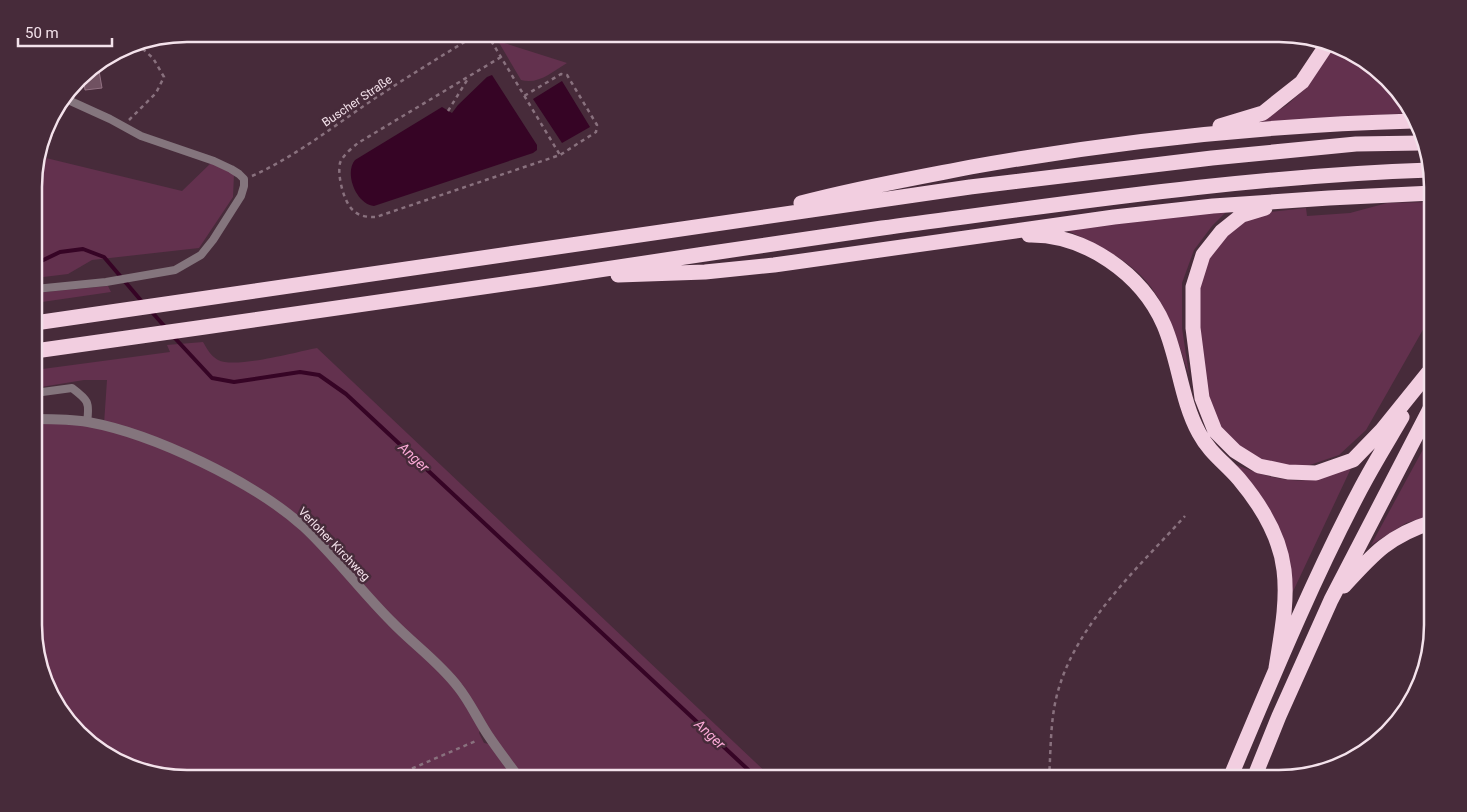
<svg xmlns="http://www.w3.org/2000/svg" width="1467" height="812" viewBox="0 0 1467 812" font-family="Roboto,sans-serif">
<rect width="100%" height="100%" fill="#472b3a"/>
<!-- green -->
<path fill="#63314e" d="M 498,41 L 567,63 C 552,72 538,85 521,80 Z
M 1333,48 L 1356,54 L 1407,102 L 1411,113 L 1260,122 L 1287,105 L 1308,86 Z
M 46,158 L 182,191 L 211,163 L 234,174 L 233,197 L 199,248 L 92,260 L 68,274 L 35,278 L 35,189 Z
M 1433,202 L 1433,312 L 1366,430 L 1339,455 L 1307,466 L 1283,466 L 1259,461 L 1237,445 L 1220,426 L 1207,396 L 1197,327 L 1198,288 L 1209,257 L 1226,235 L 1245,222 L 1269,212 L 1306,208 L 1307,216 L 1350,213 L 1387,203 Z
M 1228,210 L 1212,226 L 1194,250 L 1182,283 L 1182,328 L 1189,375 C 1179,345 1170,313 1151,287 C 1131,260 1096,244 1066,230 Z
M 108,286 L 111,292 L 35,303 L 35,293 Z
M 203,342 C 207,349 211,356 218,360 C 235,369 296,352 317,348 L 772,778 L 522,778 L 419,644 L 335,557 L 252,487 L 104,424 L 107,380 L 84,380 L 35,388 L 35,370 L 170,352 L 167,345 Z
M 35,422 L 79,425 L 132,434 L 221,476 L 282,512 L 442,670 L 481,727 L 479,733 L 484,743 L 489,744 L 517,778 L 188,778 L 111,758 L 60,710 L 35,644 Z
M 1433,431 L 1433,515 L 1406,523 L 1371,545 Z
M 1227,461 C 1256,473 1289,487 1321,477 C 1332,473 1343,468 1353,464 L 1289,600 L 1289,569 Z"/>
<!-- water -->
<path fill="#360425" d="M 492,75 L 537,145 L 537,150 L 533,153 L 374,206 C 356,204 344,173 355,160 L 442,107 L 452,113 L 458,105 L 487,77 Z
M 562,81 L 590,127 L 562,143 L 533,99 Z"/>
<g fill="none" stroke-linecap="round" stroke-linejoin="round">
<!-- stream -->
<path stroke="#360425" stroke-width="4" d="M 35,264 L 60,252 L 83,249 L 104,257 L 144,304
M 151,311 L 166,328
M 172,335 L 212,378 L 234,382 L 300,372 L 319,375 L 346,394 L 757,778"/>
</g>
<!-- building -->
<path fill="#705161" stroke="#927182" d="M 98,65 L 102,88 L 85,90 L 83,76 Z"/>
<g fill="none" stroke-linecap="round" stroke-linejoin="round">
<!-- path -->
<path stroke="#89717e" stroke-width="2.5" stroke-dasharray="4 4" stroke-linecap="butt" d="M 487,34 L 560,155
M 501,57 L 358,143 C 352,148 343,155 340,163 C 337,175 344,204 354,211 C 360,217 369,217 376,217 L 560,155 L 596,132 L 597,125 L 567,75 L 561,74 L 524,96
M 448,111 L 469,77
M 129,120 L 156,93 L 164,77 L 153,58 L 137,44
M 252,176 C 294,157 330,129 368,103 C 404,79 441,56 478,34
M 390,778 L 478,740
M 1049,778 C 1051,749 1050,719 1058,691 C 1077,623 1139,567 1185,516"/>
<!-- service -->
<path stroke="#84757d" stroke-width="8" d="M 35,170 L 50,130 L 53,115
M 35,289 L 106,282 L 175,270 L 201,255 L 213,240 L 241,196 L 244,186 L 244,179 L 239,174 L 231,169 L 214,161 L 141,136 L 110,119 L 66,99
M 35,393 L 72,388 C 88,400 90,402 87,422"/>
<!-- minor -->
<path stroke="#84757d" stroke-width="10" d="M 35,419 C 52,419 71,419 88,422 C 154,434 254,482 304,527 C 335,556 361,591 391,621 C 413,644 439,662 458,687 C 470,702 478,720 488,735 C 498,750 509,764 519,778"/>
<!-- motorway -->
<path stroke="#f2cee0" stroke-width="15" d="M 1220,126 L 1263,113 L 1302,82 L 1326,46
M 801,203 C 857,188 914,178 971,167 C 1117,141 1265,125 1414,121
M 1265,208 L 1242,215 L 1222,231 L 1203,255 L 1193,287 L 1193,328 L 1202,398 L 1215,431 L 1235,451 L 1259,466 L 1288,472 L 1316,473 L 1353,460 L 1382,430 L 1428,373
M 1029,235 C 1085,234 1142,274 1164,325 C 1179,360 1181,400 1199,433 C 1209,452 1225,463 1239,479 C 1260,504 1280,537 1284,570 C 1288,602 1281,636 1276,668
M 618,275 L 705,272 L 774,265 L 1114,217 L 1213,206 L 1329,198 L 1433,193
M 35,323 L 970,187 L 1212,158 L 1356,144 L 1421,143
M 35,351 C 203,327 371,304 539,279 C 653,262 768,244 882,228 C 1064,204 1246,176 1430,170
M 1344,586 C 1373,554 1390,535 1433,522
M 1230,778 C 1271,681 1311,583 1360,490 C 1373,465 1388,441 1402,417
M 1254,778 L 1279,716 L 1331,600 L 1433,403"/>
</g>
<g text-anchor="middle" stroke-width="5" stroke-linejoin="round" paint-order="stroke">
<!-- street labels -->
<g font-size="12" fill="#f4e2eb" stroke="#472b3a">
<text transform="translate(357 101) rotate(-34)" y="4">Buscher Straße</text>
<text transform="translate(334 544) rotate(46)" y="4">Verloher Kirchweg</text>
</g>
<!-- water labels -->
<g font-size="14" font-style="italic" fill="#fdabd8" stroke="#472b3a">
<text transform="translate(414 457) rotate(43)" y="5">Anger</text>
<text transform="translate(710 734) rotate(43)" y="5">Anger</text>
</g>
</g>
<!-- crop -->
<path d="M0 0H1467V812H0ZM187 42H1279A145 145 0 0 1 1424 187V625A145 145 0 0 1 1279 770H187A145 145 0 0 1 42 625V187A145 145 0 0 1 187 42Z" fill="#472b3a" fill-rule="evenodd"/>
<path fill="none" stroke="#f4e2eb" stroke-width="2.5" d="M187 42H1279A145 145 0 0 1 1424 187V625A145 145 0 0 1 1279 770H187A145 145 0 0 1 42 625V187A145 145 0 0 1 187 42Z"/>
<!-- scale -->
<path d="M18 38v8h94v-8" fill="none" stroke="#f4e2eb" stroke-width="2.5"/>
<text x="25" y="38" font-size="15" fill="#f4e2eb" stroke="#472b3a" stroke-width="4" paint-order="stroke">50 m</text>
</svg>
